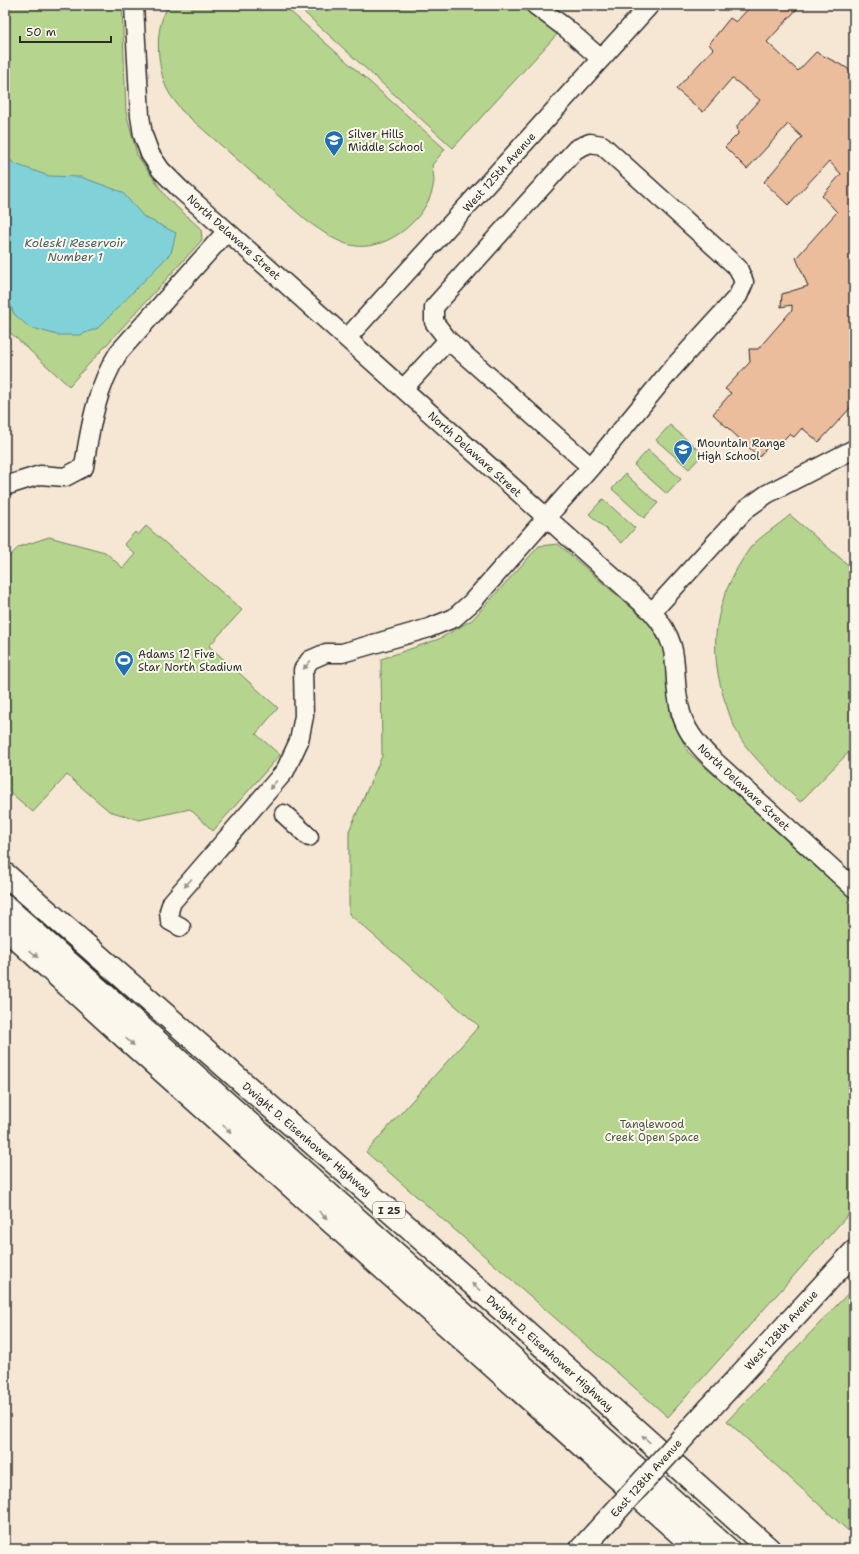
<svg xmlns="http://www.w3.org/2000/svg" width="859" height="1554" viewBox="0 0 859 1554" font-family="'Shantell Sans',sans-serif">
<rect width="100%" height="100%" fill="#f6e6d4"/>
<filter id="ink" filterUnits="userSpaceOnUse"><feTurbulence type="fractalNoise" baseFrequency=".025" numOctaves="2"/><feDisplacementMap in="SourceGraphic" scale="8" xChannelSelector="R" yChannelSelector="G"/><feConvolveMatrix kernelMatrix="1 2 1 2 8 2 1 2 1" color-interpolation-filters="sRGB"/></filter>
<g filter="url(#ink)">
<!-- green -->
<path fill="#b5d58e" stroke="#70805c" d="M 5,5 L 122,5 L 126,112 L 137,155 L 167,198 L 201,229 L 202,240 L 69,386 L 5,328 Z
M 170,5 L 283,5 L 445,149 L 432,165 C 433,172 435,180 433,187 C 427,218 389,250 356,246 C 338,244 322,231 307,221 L 181,110 C 177,103 170,96 167,89 C 157,67 153,24 170,5 Z
M 296,5 L 526,5 L 560,31 L 453,148 Z
M 670,425 L 703,454 L 689,469 L 656,440 Z
M 648,450 L 681,479 L 667,494 L 634,465 Z
M 625,474 L 658,503 L 644,518 L 612,489 Z
M 603,499 L 635,528 L 622,543 L 589,514 Z
M 790,515 L 854,570 L 854,747 L 800,802 C 782,784 761,766 745,745 C 737,734 731,720 727,707 C 706,649 714,599 750,548 C 759,537 779,525 790,515 Z
M 146,526 L 242,610 L 209,646 L 278,708 L 256,734 L 280,755 L 213,831 L 190,809 L 139,820 L 109,811 L 67,775 L 33,812 L 5,788 L 5,560 L 19,547 L 49,537 L 105,552 L 123,568 L 135,554 L 124,544 L 135,532 L 138,535 Z
M 558,544 L 650,624 L 667,656 L 670,715 L 688,752 L 854,899 L 854,1208 L 668,1417 L 366,1152 L 479,1026 L 349,914 L 349,831 L 382,756 L 381,659 L 439,639 L 472,620 L 539,546 Z
M 854,1287 L 854,1536 L 727,1421 Z"/>
<!-- water -->
<path fill="#81d2d8" stroke="#5f8f93" d="M 5,156 L 15,164 L 49,176 L 81,177 L 122,192 L 144,217 L 176,233 L 171,253 L 98,328 L 80,335 L 57,335 L 29,327 L 14,314 L 5,293 Z"/>
<!-- building -->
<path fill="#ecbd9c" stroke="#2b2b2b" d="M 752,5 L 793,5 L 797,9 L 767,42 L 798,71 L 816,52 L 847,68 L 854,76 L 854,404 L 819,442 L 802,428 L 794,437 L 789,434 L 776,448 L 771,443 L 759,457 L 713,414 L 731,393 L 725,389 L 750,362 L 749,349 L 758,349 L 792,310 L 792,305 L 781,307 L 782,294 L 808,286 L 796,258 L 837,212 L 822,196 L 841,174 L 829,161 L 788,205 L 764,182 L 802,137 L 788,124 L 747,169 L 725,147 L 738,134 L 737,126 L 760,100 L 732,78 L 703,112 L 676,89 L 713,49 L 709,44 L 730,18 L 736,22 Z"/>
<g fill="none" stroke-linecap="round" stroke-linejoin="round">
<!-- minor casing -->
<g stroke="#2b2b2b" stroke-width="21">
<path id="minor" d="M 134,5 L 140,116 L 143,135 L 150,154 L 161,170 L 180,189 L 652,612 C 686,651 669,671 681,713 C 686,731 697,744 709,756 L 854,888
M 535,5 L 567,29 L 601,59
M 347,338 L 650,5
M 403,389 L 448,340
M 5,486 L 40,475 L 65,477 L 84,467 C 90,427 97,386 119,352 L 227,231
M 652,612 L 746,509 L 767,494 L 854,449
M 284,814 L 309,837
M 181,927 L 170,921 L 169,911 L 172,902 L 285,771 L 299,741 L 304,716 L 303,670 L 310,660 L 326,653 L 342,653 L 429,628 L 454,618 L 472,602 L 591,467 L 670,371 L 738,296 L 744,282 L 738,268 L 602,145 L 590,143 L 576,149 L 434,307 L 434,322 L 448,340 L 591,467"/>
</g>
<!-- major casing -->
<g stroke="#2b2b2b" stroke-width="25">
<path id="major" d="M 710,1408 L 854,1252
M 581,1549 L 594,1535"/>
</g>
<!-- highway casing -->
<g stroke="#2b2b2b" stroke-width="25">
<path id="highway" d="M 5,874 L 492,1301 L 769,1549
M 5,906 L 728,1549
M 5,928 L 123,1036 L 697,1549"/>
</g>
<!-- minor -->
<use href="#minor" stroke="#fbf7ec" stroke-width="18"/>
<!-- major -->
<use href="#major" stroke="#fbf7ec" stroke-width="22"/>
<!-- highway -->
<use href="#highway" stroke="#fbf7ec" stroke-width="22"/>
<!-- major-bridge casing -->
<g stroke="#2b2b2b" stroke-width="25" stroke-linecap="butt">
<path id="major-bridge" d="M 594,1535 L 710,1408"/>
</g>
<!-- major-bridge -->
<use href="#major-bridge" stroke="#fbf7ec" stroke-width="22"/>
</g>
<!-- one-way arrows -->
<defs><path id="oneway-solid" d="M-6-.8H1V-3.2L6.5 0L1 3.2V.8H-6Z"/></defs>
<g fill="#93918c">
<use href="#oneway-solid" transform="translate(307 665) rotate(130)"/>
<use href="#oneway-solid" transform="translate(273 785) rotate(130)"/>
<use href="#oneway-solid" transform="translate(188 883) rotate(131)"/>
<use href="#oneway-solid" transform="translate(34 954) rotate(42)"/>
<use href="#oneway-solid" transform="translate(130 1042) rotate(42)"/>
<use href="#oneway-solid" transform="translate(227 1129) rotate(42)"/>
<use href="#oneway-solid" transform="translate(323 1215) rotate(42)"/>
<use href="#oneway-solid" transform="translate(476 1287) rotate(-139)"/>
<use href="#oneway-solid" transform="translate(646 1439) rotate(-138)"/>
</g>
</g>
<!-- icons -->
<defs>
<g id="school-pin" transform="scale(1)"><path d="M0 17L-7.5 6A9.5 9.5 0 1 1 7.5 6Z" fill="#1f6fb2" stroke="#fbf7ec"/><path d="M0-5L7-2L0 1L-7-2ZM-4 1L0 2.5L4 1V4Q0 6-4 4Z" fill="#fff"/></g>
<g id="stadium-pin" transform="scale(1)"><path d="M0 17L-7.5 6A9.5 9.5 0 1 1 7.5 6Z" fill="#1f6fb2" stroke="#fbf7ec"/><path d="M0-5a6.5 5 0 1 0 0 10a6.5 5 0 1 0 0-10ZM-3.5-1.8h7v3.6h-7Z" fill="#fff"/></g>
</defs>
<g fill-rule="evenodd">
<use href="#school-pin" x="334" y="140"/>
<use href="#school-pin" x="683" y="449"/>
<use href="#stadium-pin" x="124" y="660"/>
</g>
<g text-anchor="middle" stroke-width="4" stroke-linejoin="round" paint-order="stroke">
<!-- shield labels -->
<rect fill="#fbf7ec" stroke="#696865" stroke-width="1" x="373" y="1202" width="32" height="16" rx="3"/>
<g font-size="10" font-weight="bold" fill="#2b2b2b">
<text x="389" y="1214">I 25</text>
</g>
<!-- poi labels -->
<g font-size="11" fill="#2b2b2b" stroke="#fbf7ec" text-anchor="start">
<text x="348" y="138">Silver Hills<tspan x="348" dy="13">Middle School</tspan></text>
<text x="697" y="447">Mountain Range<tspan x="697" dy="13">High School</tspan></text>
<text x="138" y="658">Adams 12 Five<tspan x="138" dy="13">Star North Stadium</tspan></text>
</g>
<!-- street labels -->
<g font-size="11" fill="#2b2b2b" stroke="#fbf7ec">
<text transform="translate(499 172) rotate(-48)" y="4">West 125th Avenue</text>
<text transform="translate(234 237) rotate(42)" y="4">North Delaware Street</text>
<text transform="translate(475 454) rotate(42)" y="4">North Delaware Street</text>
<text transform="translate(744 787) rotate(43)" y="4">North Delaware Street</text>
<text transform="translate(307 1139) rotate(41)" y="4">Dwight D. Eisenhower Highway</text>
<text transform="translate(781 1330) rotate(-48)" y="4">West 128th Avenue</text>
<text transform="translate(550 1353) rotate(42)" y="4">Dwight D. Eisenhower Highway</text>
<text transform="translate(646 1478) rotate(-48)" y="4">East 128th Avenue</text>
</g>
<!-- park labels -->
<g font-size="11" fill="#4e5644" stroke="#fbf7ec">
<text x="652" y="1128">Tanglewood<tspan x="652" dy="13">Creek Open Space</tspan></text>
</g>
<!-- water labels -->
<g font-size="12" font-style="italic" fill="#455d5f" stroke="#fbf7ec">
<text x="75" y="247">Koleski Reservoir<tspan x="75" dy="14">Number 1</tspan></text>
</g>
</g>
<!-- margin -->
<rect width="859" height="1554" fill="none" stroke="#fbf7ec" stroke-width="20"/>
<rect x="10" y="10" width="839" height="1534" fill="none" stroke="#2b2b2b" stroke-width="1.5" filter="url(#ink)"/>
<!-- scale -->
<path d="M20 36v6h91v-6" fill="none" stroke="#2b2b2b" stroke-width="2"/>
<text x="26" y="36" font-size="12" fill="#2b2b2b" stroke="#fbf7ec" stroke-width="3" paint-order="stroke">50 m</text>
</svg>
